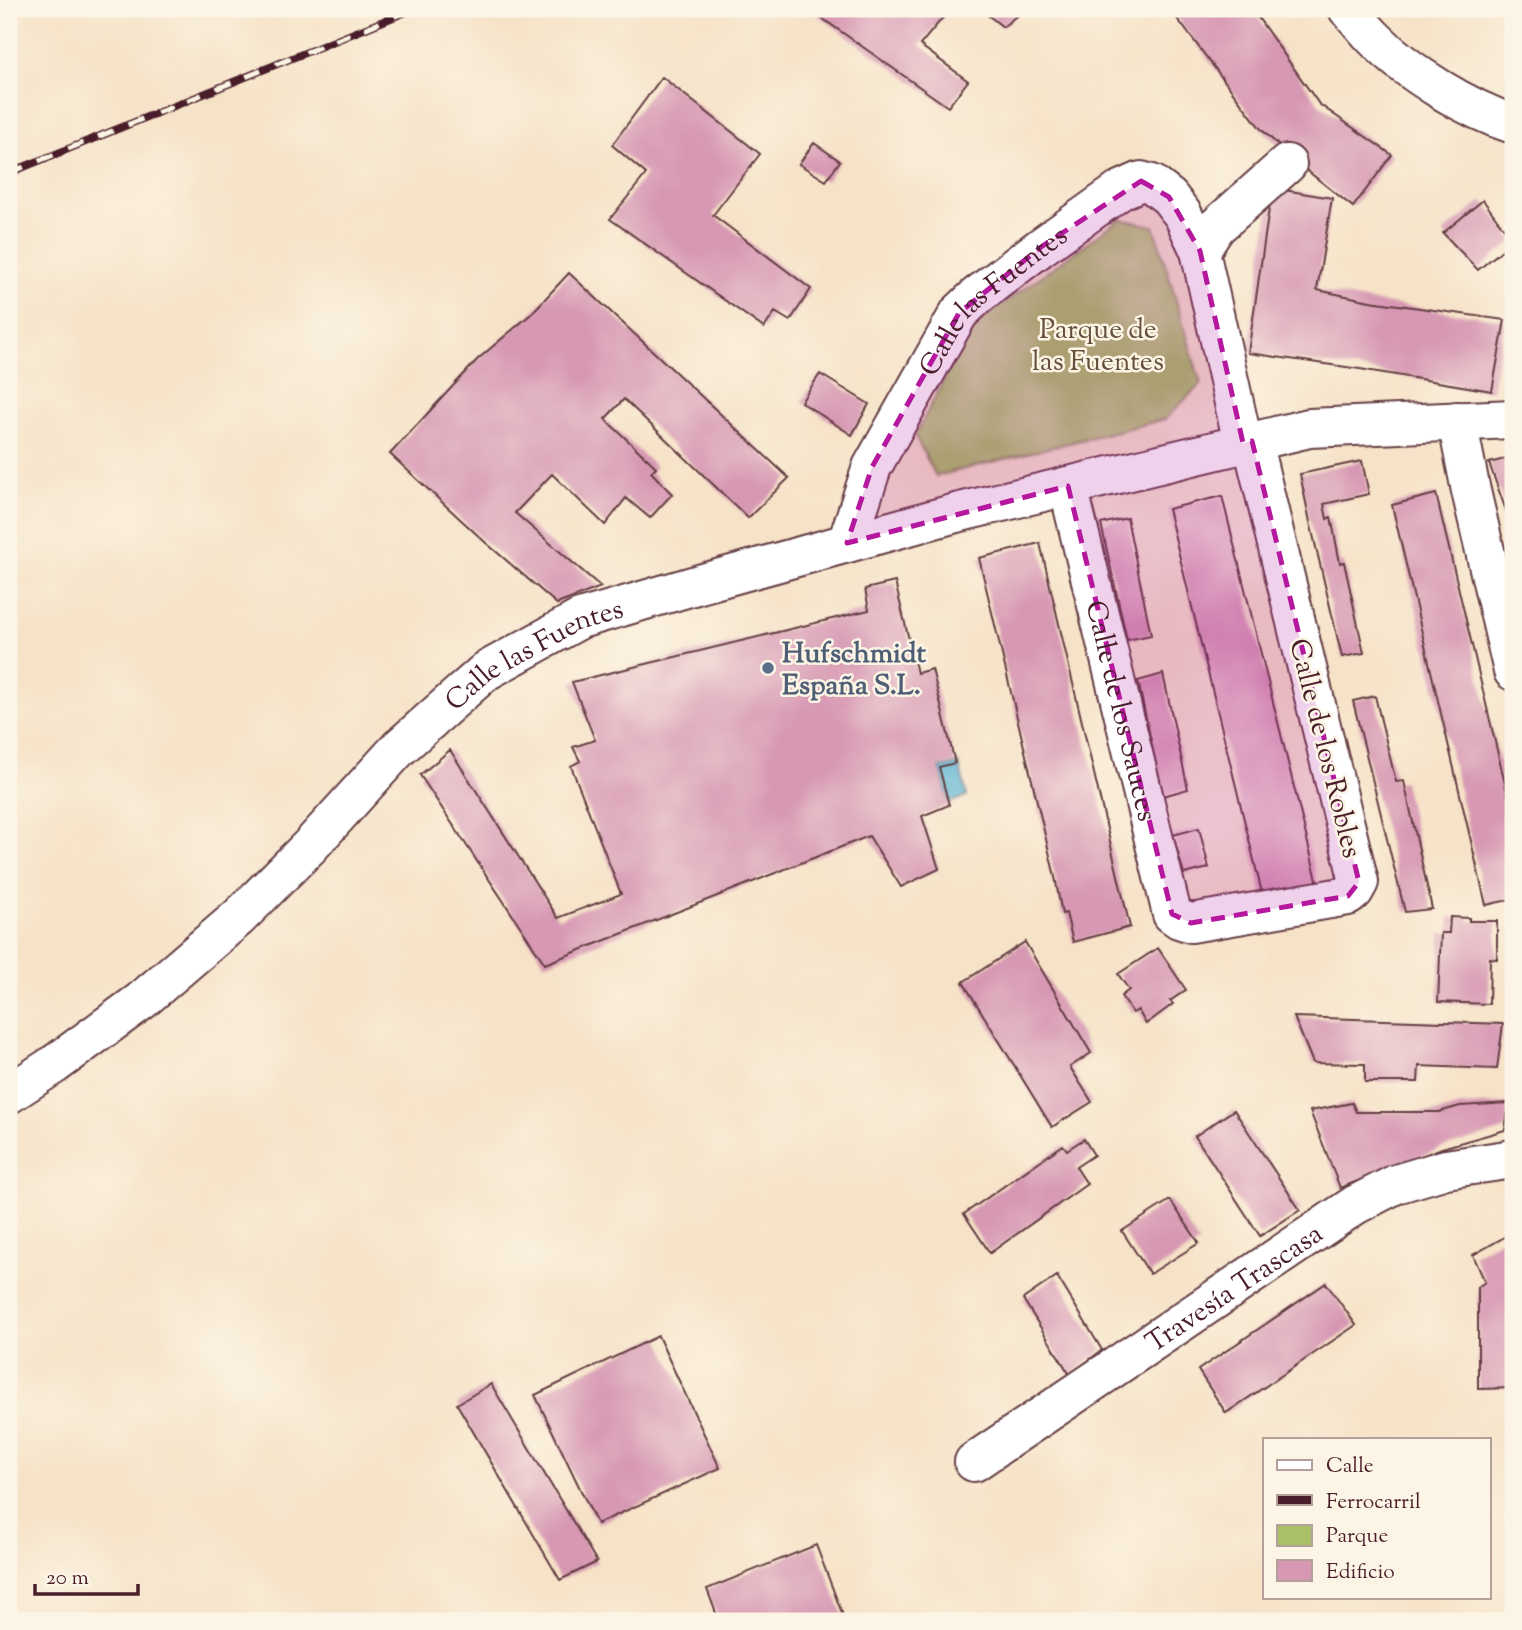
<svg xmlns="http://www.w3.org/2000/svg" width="1522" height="1630" viewBox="0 0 1522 1630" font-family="'Sorts Mill Goudy',serif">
<rect width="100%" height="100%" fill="#fcf5e5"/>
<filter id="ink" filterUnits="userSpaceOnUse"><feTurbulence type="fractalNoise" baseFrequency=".0143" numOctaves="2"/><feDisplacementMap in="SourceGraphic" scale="14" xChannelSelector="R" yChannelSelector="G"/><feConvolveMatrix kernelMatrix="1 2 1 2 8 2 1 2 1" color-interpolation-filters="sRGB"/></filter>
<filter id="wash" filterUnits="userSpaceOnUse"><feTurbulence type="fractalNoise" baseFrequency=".00686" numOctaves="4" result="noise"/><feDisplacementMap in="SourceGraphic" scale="28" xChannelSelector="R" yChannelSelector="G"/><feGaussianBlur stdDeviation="1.57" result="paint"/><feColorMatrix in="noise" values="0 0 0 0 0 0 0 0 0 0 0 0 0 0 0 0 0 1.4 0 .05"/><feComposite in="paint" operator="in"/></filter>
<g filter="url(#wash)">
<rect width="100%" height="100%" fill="#f6e2c7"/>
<!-- green -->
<path fill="#a9c166" stroke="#7a7048" stroke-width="2" d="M 1120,219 L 1154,226 L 1201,384 L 1165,419 L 936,476 L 915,436 L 971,327 Z"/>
<!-- water -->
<path fill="#54b0d2" stroke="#4f687e" stroke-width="2" d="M 959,764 L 967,796 L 949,803 L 940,768 Z"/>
<g id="blocks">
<!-- building -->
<path fill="#d798b3" d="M 809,9 L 950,9 L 920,45 L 968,81 L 948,107 Z
M 980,9 L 1029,9 L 1015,17 L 1003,27 Z
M 1170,9 L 1252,9 L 1319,104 L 1392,155 L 1353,207 L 1295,161 L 1261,129 Z
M 662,77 L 760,154 L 713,215 L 811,289 L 790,321 L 775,312 L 764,328 L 610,219 L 646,174 L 612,145 Z
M 814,143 L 840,161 L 826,181 L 799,164 Z
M 1272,188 L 1332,198 L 1317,290 L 1370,301 L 1505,320 L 1492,391 L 1360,369 L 1248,353 Z
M 1483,200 L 1513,241 L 1478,270 L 1443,233 Z
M 569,273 L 789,478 L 748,518 L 624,399 L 605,419 L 656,467 L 651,472 L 672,494 L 650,518 L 626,498 L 605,525 L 552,474 L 515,513 L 601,587 L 557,604 L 485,542 L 390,454 L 478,359 L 531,314 Z
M 820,374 L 869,404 L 852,435 L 801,402 Z
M 1513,457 L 1513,530 L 1489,463 Z
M 1362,461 L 1369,494 L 1324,504 L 1327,519 L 1331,517 L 1340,563 L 1344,562 L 1364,653 L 1342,657 L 1310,522 L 1300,474 Z
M 1436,494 L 1513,817 L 1513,899 L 1486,905 L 1392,505 Z
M 1222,496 L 1318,884 L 1263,897 L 1168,509 Z
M 1127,518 L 1151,635 L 1127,640 L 1101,524 Z
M 1040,543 L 1130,927 L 1073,942 L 1066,913 L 1062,914 L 1055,877 L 979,558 Z
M 895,582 L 917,673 L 932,669 L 955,763 L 939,767 L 949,805 L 922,816 L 939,869 L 901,887 L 869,836 L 545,964 L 420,775 L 450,750 L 558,918 L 621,894 L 571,766 L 580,761 L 573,747 L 595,740 L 572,682 L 869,610 L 865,589 Z
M 1163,674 L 1188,789 L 1163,796 L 1138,681 Z
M 1375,696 L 1396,782 L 1404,781 L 1432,909 L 1405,912 L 1353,701 Z
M 1199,828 L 1209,868 L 1184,874 L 1173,835 Z
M 1450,917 L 1469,918 L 1469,921 L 1497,921 L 1497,959 L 1490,958 L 1489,1004 L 1438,1002 L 1441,933 L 1449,933 Z
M 1025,942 L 1091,1053 L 1070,1067 L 1092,1102 L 1052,1127 L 963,982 Z
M 1158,948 L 1186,990 L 1170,1001 L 1173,1004 L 1146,1024 L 1138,1010 L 1133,1013 L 1121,996 L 1129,990 L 1118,974 Z
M 1294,1017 L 1503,1024 L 1497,1069 L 1419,1066 L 1418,1082 L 1365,1082 L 1365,1064 L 1313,1063 Z
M 1352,1103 L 1356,1112 L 1439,1112 L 1460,1106 L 1509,1103 L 1505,1130 L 1442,1148 L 1340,1188 L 1310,1111 Z
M 1234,1110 L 1300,1210 L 1260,1236 L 1195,1136 Z
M 1084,1139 L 1094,1155 L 1076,1167 L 1087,1184 L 990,1253 L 964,1214 L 1063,1145 L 1067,1150 Z
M 1170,1200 L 1199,1243 L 1150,1274 L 1122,1231 Z
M 1510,1234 L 1513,1243 L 1513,1388 L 1478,1389 L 1478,1287 L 1485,1282 L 1473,1255 Z
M 1057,1276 L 1102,1350 L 1070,1375 L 1023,1299 Z
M 1326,1283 L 1356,1325 L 1226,1413 L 1198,1370 Z
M 658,1336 L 720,1468 L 597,1524 L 535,1395 Z
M 491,1384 L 597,1562 L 560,1580 L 457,1404 Z
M 816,1545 L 845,1621 L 719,1621 L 707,1589 Z"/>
</g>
</g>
<g filter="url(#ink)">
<use href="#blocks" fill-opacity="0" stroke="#643c42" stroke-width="2"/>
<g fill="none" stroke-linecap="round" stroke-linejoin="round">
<!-- minor casing -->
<g stroke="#643c42" stroke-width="42">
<g id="minor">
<path d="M 1348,9 C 1357,18 1365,29 1374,38 C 1408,73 1467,109 1513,124"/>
<path d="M 1200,251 L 1216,227 L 1287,164"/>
<path d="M 1457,421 L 1471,491 L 1513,671"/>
<path id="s1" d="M 1068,486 L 1172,914 L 1179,919 L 1191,923 L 1348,896 L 1354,891 L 1359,882 L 1252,441"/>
<path id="s2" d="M 847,543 L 872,467 L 959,313 L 978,295 L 1041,247 L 1121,190 L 1141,181 L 1152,184 L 1169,197 L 1183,215 L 1200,251 L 1243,443"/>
<path id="s3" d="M 9,1094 L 55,1064 L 141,1001 L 239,917 L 310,846 L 399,748 L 486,671 L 580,619 L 703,583 L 956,513 L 1309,428 L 1513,419"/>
<path id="s4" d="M 974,1462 L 1355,1205 L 1396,1184 L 1446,1169 L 1513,1159"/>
</g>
</g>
<!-- minor -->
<use href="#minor" stroke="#fff" stroke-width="38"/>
<!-- rail casing -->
<g stroke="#4a1f2b" stroke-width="8">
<path id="rail" d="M 9,173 L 413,9"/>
</g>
<!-- rail -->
<use href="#rail" stroke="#fcf5e5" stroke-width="5" stroke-dasharray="16" stroke-linecap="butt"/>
</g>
</g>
<!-- marked area -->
<path fill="#b5179e" fill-opacity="0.2" stroke="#b5179e" stroke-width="5" stroke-dasharray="14 9" stroke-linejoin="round" d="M 1141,181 L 1169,197 L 1200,251 L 1243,443 L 1252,441 L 1359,882 L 1348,896 L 1191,923 L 1172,914 L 1068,486 L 847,543 L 872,467 L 959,313 L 1041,247 Z"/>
<!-- markers -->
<circle fill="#5c6f8a" stroke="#fcf5e5" stroke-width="2.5" cx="768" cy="668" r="7"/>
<g text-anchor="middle" stroke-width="5" stroke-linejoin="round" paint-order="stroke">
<!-- street labels -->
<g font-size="28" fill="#4a1f2b" stroke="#fcf5e5">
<text dy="10" stroke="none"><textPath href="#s2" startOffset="289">Calle las Fuentes</textPath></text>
<text dy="10" stroke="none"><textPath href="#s3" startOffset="690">Calle las Fuentes</textPath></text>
<text dy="10" stroke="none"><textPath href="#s1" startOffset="231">Calle de los Sauces</textPath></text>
<text transform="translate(1327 748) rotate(76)" y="10">Calle de los Robles</text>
<text dy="10" stroke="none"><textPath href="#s4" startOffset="313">Travesía Trascasa</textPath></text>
</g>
<!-- park labels -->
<g font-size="28" fill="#66503d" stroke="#fcf5e5">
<text x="1098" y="338">Parque de<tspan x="1098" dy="32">las Fuentes</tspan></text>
</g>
<!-- service labels -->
<g font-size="28" font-weight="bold" fill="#4e5e75" stroke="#fcf5e5" text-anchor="start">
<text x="782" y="662">Hufschmidt<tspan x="782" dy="32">España S.L.</tspan></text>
</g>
</g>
<!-- margin -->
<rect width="1522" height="1630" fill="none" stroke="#fcf5e5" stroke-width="35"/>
<!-- legend -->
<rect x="1263" y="1438" width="228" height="161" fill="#fcf5e5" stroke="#b59f9b" stroke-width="2"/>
<rect x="1277" y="1460" width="35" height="10" fill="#ffffff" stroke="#b59f9b" stroke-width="2"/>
<text x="1326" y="1472" font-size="21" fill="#4a1f2b">Calle</text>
<rect x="1277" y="1495" width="35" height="10" fill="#4a1f2b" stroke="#b59f9b" stroke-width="2"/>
<text x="1326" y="1508" font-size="21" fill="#4a1f2b">Ferrocarril</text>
<rect x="1277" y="1525" width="35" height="21" fill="#a9c166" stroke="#b59f9b" stroke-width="2"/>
<text x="1326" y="1542" font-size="21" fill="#4a1f2b">Parque</text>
<rect x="1277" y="1560" width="35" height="21" fill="#d798b3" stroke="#b59f9b" stroke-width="2"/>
<text x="1326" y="1578" font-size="21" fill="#4a1f2b">Edificio</text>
<!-- scale -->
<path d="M35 1584v10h103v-10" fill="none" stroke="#4a1f2b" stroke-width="3.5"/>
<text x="46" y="1584" font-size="21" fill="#4a1f2b" stroke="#fcf5e5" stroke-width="5" paint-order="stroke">20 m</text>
</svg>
